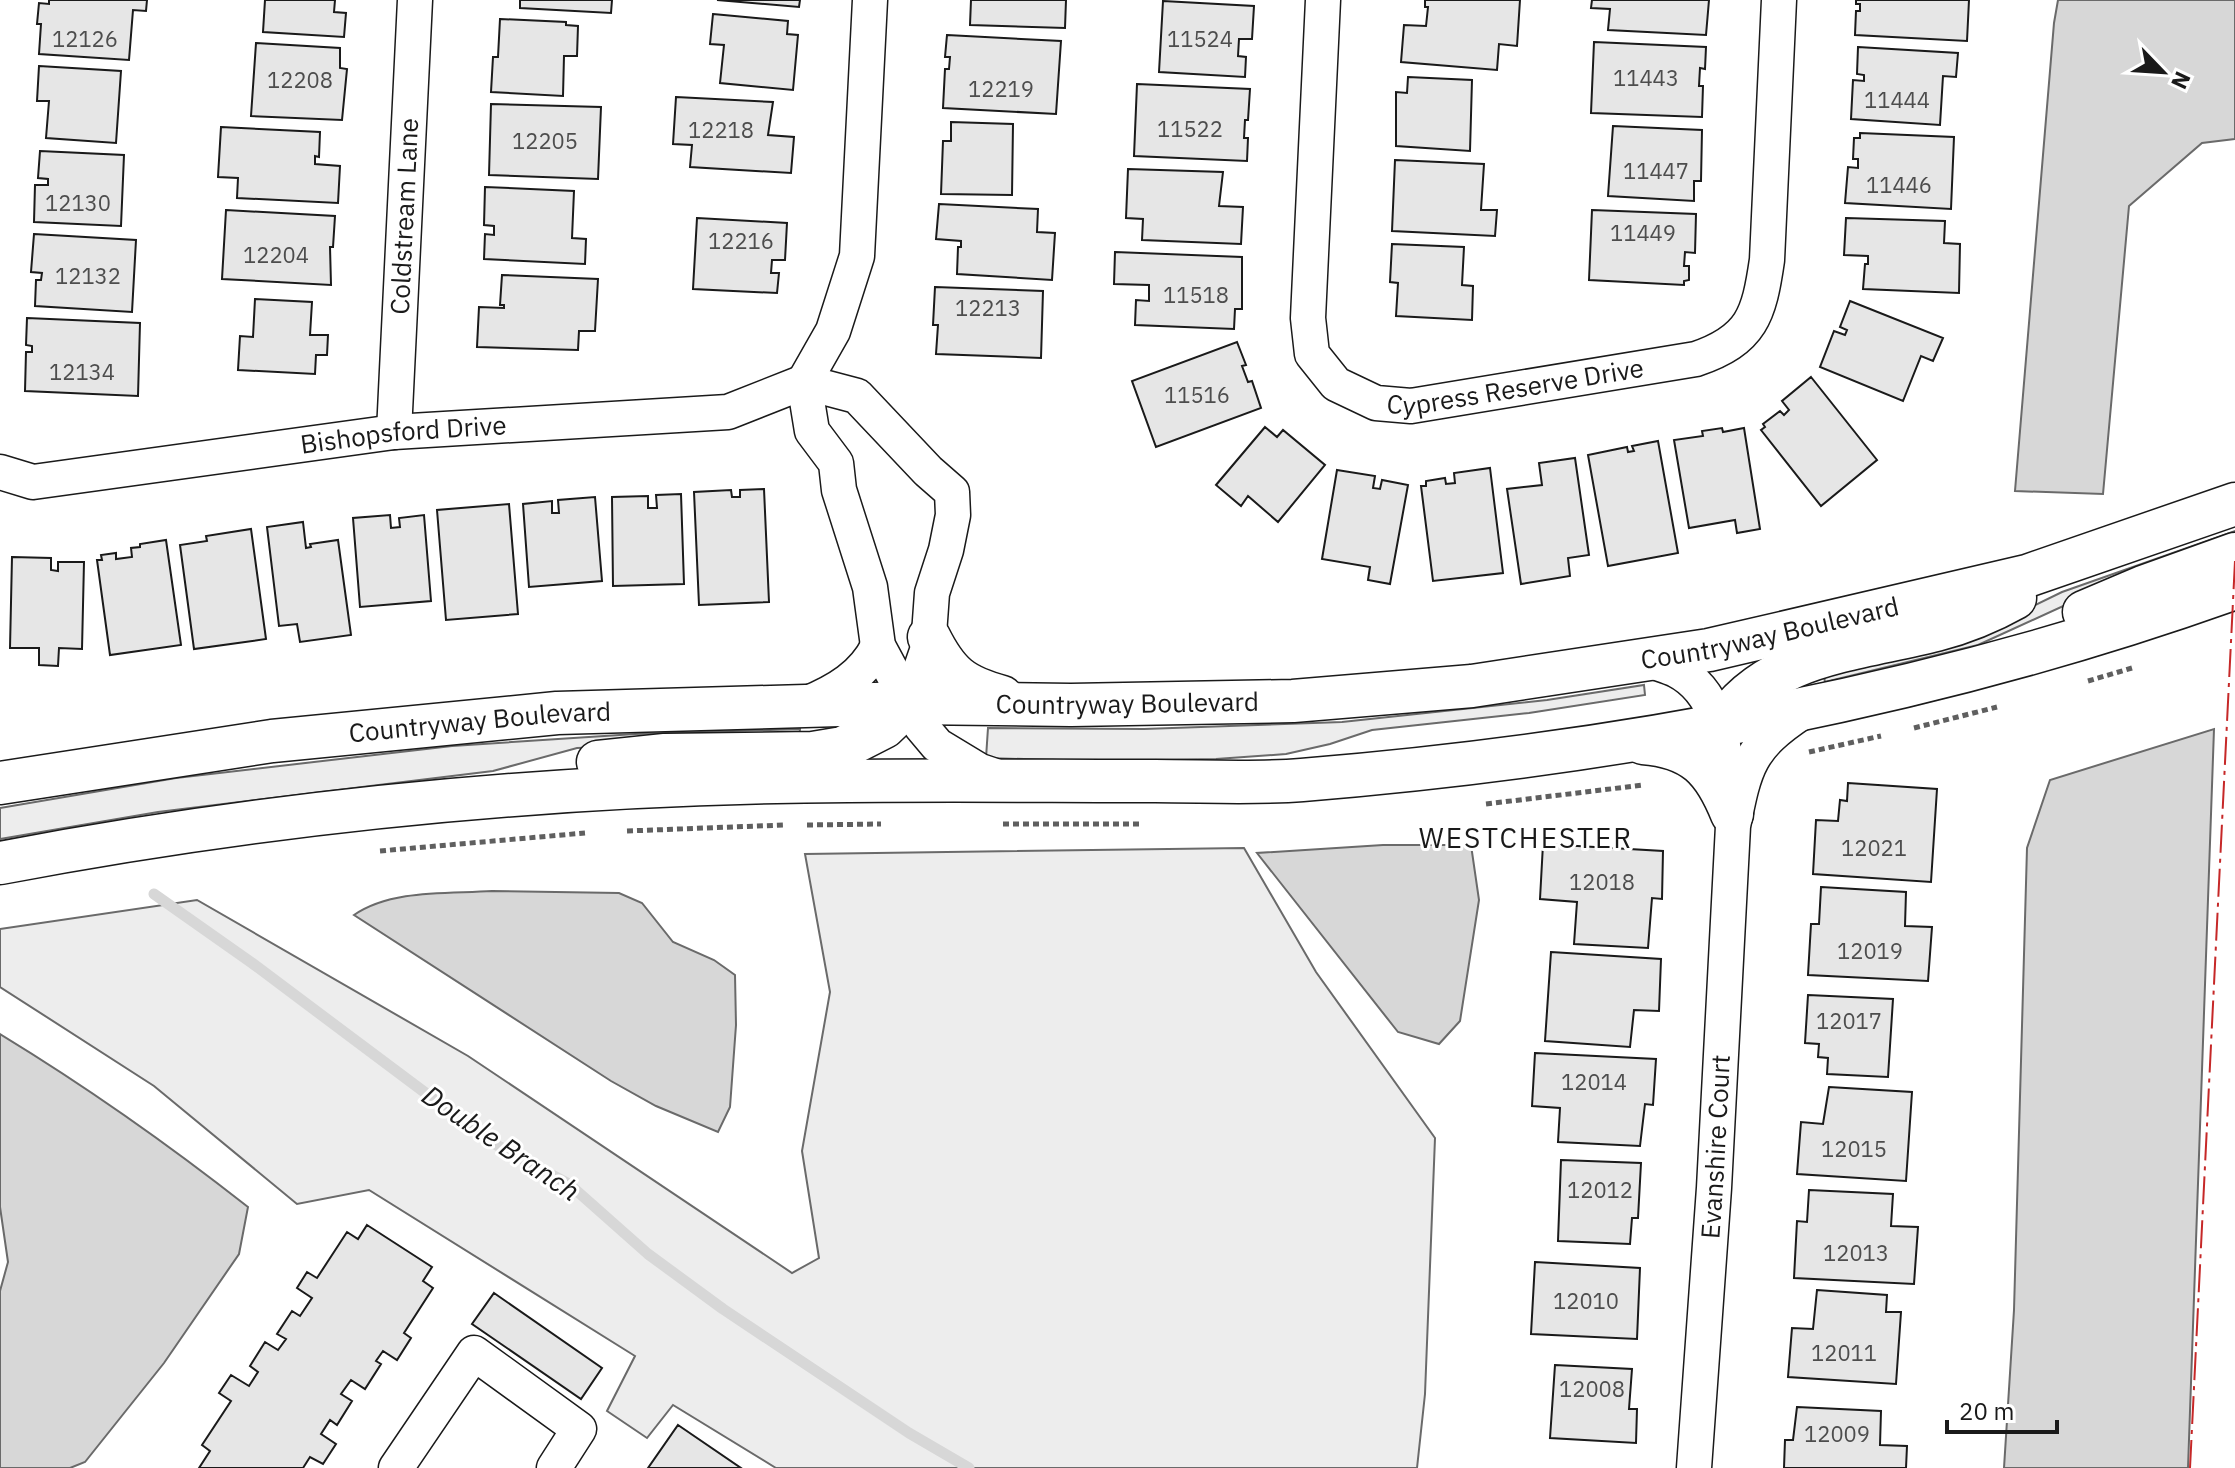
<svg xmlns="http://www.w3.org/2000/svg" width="2235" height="1468" viewBox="0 0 2235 1468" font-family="'IBM Plex Sans',sans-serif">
<rect width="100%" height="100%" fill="#fff"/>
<!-- built -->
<path fill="#ededed" stroke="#6a6a6a" stroke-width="2" d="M 2235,531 L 2235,543 L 2096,591 L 1978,645 L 1825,682 L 1823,671 L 1976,634 L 2062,592 Z
M 1644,685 L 1645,695 L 1529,713 L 1372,730 L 1330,744 L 1286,754 L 1216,759 L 1091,761 L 986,758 L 988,728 L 1144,729 L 1342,722 L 1547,700 Z
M 800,729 L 799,740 L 577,748 L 493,771 L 158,812 L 0,839 L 0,808 L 176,778 L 452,746 L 635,734 Z
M 1244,848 L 1316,972 L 1435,1138 L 1425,1394 L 1417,1468 L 776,1468 L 673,1405 L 647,1438 L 607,1411 L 635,1356 L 369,1190 L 297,1204 L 154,1086 L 0,987 L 0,929 L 197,900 L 468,1056 L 792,1273 L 819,1258 L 802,1151 L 830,992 L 805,854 Z"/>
<!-- water -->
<path fill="#d7d7d7" stroke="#6a6a6a" stroke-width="2" d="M 2058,0 L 2235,0 L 2235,139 L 2202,143 L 2129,206 L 2103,494 L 2015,491 L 2054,23 Z
M 2214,729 L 2188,1468 L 2004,1468 L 2014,1310 L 2027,848 L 2050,780 Z
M 1383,845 L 1471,845 L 1479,900 L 1460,1021 L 1439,1044 L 1398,1032 L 1257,853 Z
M 492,891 L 619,893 L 642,903 L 673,942 L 714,960 L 735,975 L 736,1025 L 730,1107 L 718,1132 L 656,1106 L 611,1081 L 354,915 C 392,889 448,894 492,891 Z
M 0,1034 C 87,1087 168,1144 248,1207 L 239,1254 L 164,1363 L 85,1462 L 70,1468 L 0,1468 L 0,1291 L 8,1262 L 0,1207 Z"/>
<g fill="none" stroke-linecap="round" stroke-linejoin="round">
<!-- stream -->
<path stroke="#d7d7d7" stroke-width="11" d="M 154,894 L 252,963 L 491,1142 L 569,1184 L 648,1254 L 723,1309 L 909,1433 L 969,1468"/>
</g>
<!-- building -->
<path fill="#e6e6e6" stroke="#1a1a1a" stroke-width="2" d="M 49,0 L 147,0 L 146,11 L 133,10 L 129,60 L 39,54 L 41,24 L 37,24 L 39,3 L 49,4 Z
M 265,0 L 335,0 L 334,12 L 346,13 L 344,37 L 263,32 Z
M 520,0 L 612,0 L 611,13 L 520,8 Z
M 717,0 L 800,0 L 799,7 Z
M 971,0 L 1066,0 L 1065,28 L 970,25 Z
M 1425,0 L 1520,0 L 1517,46 L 1499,44 L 1497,70 L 1401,62 L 1404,25 L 1426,26 L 1428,7 L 1425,7 Z
M 1592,0 L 1709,0 L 1706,35 L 1608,30 L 1610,9 L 1591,8 Z
M 1856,0 L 1969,0 L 1967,41 L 1855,35 L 1856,11 L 1860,11 L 1860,4 L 1856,4 Z
M 1163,1 L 1254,6 L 1252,39 L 1239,39 L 1238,56 L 1246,57 L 1245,77 L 1159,72 Z
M 713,14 L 788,21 L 787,34 L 798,35 L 793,90 L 720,83 L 724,45 L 710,44 Z
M 500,19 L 566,22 L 566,25 L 578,26 L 577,56 L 564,56 L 563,96 L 491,92 L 493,57 L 498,57 Z
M 947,35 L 1061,41 L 1056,114 L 943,108 L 945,69 L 949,69 L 950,57 L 945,57 Z
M 1594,42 L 1706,47 L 1705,69 L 1700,68 L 1699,86 L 1703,86 L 1702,117 L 1591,113 Z
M 256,43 L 340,48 L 340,68 L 347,69 L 342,120 L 251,116 Z
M 1858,47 L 1958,53 L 1956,77 L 1943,76 L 1940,125 L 1851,119 L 1853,80 L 1864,81 L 1864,75 L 1857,74 Z
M 39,66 L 121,71 L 116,143 L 46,138 L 49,101 L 37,101 Z
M 1408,77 L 1472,80 L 1470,151 L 1396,146 L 1396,92 L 1407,93 Z
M 1137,84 L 1250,89 L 1248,120 L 1245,120 L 1244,138 L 1248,138 L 1247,161 L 1134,156 Z
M 676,97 L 773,102 L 768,135 L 794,137 L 791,173 L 690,167 L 692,145 L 673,144 Z
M 491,104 L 601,107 L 598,179 L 489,175 Z
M 951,122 L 1013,124 L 1012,195 L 941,194 L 943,141 L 951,141 Z
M 1613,126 L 1702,130 L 1701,181 L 1694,181 L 1694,201 L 1608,196 Z
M 221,127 L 320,132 L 319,157 L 315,156 L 315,164 L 340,166 L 338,203 L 237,198 L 238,178 L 218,177 Z
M 1860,133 L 1954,137 L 1951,209 L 1845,203 L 1848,167 L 1858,168 L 1858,159 L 1853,159 L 1854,138 L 1860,138 Z
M 40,151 L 124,155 L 121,226 L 34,222 L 35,185 L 48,185 L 48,179 L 38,178 Z
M 1395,160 L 1484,164 L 1481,210 L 1497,210 L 1495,236 L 1392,231 Z
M 1128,169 L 1223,172 L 1219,206 L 1243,207 L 1241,244 L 1142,240 L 1143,219 L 1126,218 Z
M 485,187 L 574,191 L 572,238 L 586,239 L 585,264 L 484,259 L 485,234 L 494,235 L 494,226 L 484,225 Z
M 939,204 L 1038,209 L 1037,232 L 1055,233 L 1052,280 L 957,274 L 958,247 L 961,247 L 961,241 L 936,239 Z
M 226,210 L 335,216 L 333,247 L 330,247 L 331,285 L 222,279 Z
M 1592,210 L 1696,214 L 1695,253 L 1685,252 L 1684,266 L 1689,266 L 1689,280 L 1684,281 L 1684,285 L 1589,280 Z
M 697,218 L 787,223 L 785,260 L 772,260 L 771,273 L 779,273 L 777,293 L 693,289 Z
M 1846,218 L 1945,221 L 1944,243 L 1960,244 L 1959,293 L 1863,289 L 1865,264 L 1868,264 L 1868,256 L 1844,255 Z
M 34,234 L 136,240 L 132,312 L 35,306 L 36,280 L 41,280 L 42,273 L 31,272 Z
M 1392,244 L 1464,247 L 1462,285 L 1473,286 L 1472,320 L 1396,316 L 1398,283 L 1390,282 Z
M 1115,252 L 1242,257 L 1242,309 L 1235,309 L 1234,329 L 1135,325 L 1136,300 L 1149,301 L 1149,285 L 1114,284 Z
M 502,275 L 598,279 L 595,331 L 579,331 L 578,350 L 477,347 L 479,307 L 504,308 L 504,305 L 500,305 Z
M 935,287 L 1043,291 L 1041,358 L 936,354 L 938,325 L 933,325 Z
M 255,299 L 312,302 L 310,335 L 328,335 L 327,355 L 316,355 L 315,374 L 238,370 L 240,336 L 253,337 Z
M 1850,301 L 1943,338 L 1933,361 L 1921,356 L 1903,401 L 1820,367 L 1834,331 L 1845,335 L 1847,330 L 1840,327 Z
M 27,318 L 140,323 L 138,396 L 25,391 L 26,352 L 32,352 L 32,346 L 26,345 Z
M 1237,342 L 1246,365 L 1242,366 L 1248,382 L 1252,381 L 1261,408 L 1156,447 L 1132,381 Z
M 1811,377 L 1877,460 L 1821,506 L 1761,430 L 1765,427 L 1763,424 L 1780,411 L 1784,415 L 1789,410 L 1782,401 Z
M 1265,427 L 1277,437 L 1283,430 L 1325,465 L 1278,522 L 1248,496 L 1241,506 L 1216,485 Z
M 1722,428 L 1723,432 L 1744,428 L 1760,529 L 1737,533 L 1735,520 L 1689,528 L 1674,440 L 1703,436 L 1702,431 Z
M 1658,441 L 1678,553 L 1608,566 L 1588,455 L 1627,447 L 1628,452 L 1634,451 L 1632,446 Z
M 1575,458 L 1589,555 L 1568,558 L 1570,576 L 1521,584 L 1507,489 L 1542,485 L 1539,463 Z
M 1490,468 L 1503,573 L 1433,581 L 1421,486 L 1426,486 L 1426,481 L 1445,478 L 1446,484 L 1455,483 L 1454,473 Z
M 1337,470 L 1375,476 L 1373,488 L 1380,489 L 1382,480 L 1408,485 L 1390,584 L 1368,580 L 1370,567 L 1322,559 Z
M 764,489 L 769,602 L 699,605 L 694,492 L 731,490 L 732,497 L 740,497 L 740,490 Z
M 681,494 L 684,584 L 613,586 L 612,497 L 648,496 L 648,508 L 657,508 L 656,495 Z
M 595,497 L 602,581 L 529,587 L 523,504 L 552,501 L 552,513 L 559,513 L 558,500 Z
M 509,504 L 518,614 L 446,620 L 437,510 Z
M 390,515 L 391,528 L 400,527 L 399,518 L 424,515 L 431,601 L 360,607 L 353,518 Z
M 303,522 L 306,548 L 311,547 L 310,544 L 338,540 L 351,635 L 300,642 L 297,624 L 279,626 L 267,527 Z
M 251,529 L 266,639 L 194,649 L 180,545 L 207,541 L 206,536 Z
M 166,540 L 181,645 L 110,655 L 97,560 L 102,560 L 101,555 L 116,553 L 116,559 L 132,557 L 131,548 L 140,547 L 140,544 Z
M 12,557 L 51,558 L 51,570 L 58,571 L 58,562 L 84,562 L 82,649 L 59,648 L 58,666 L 39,665 L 39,648 L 10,648 Z
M 1848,783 L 1937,789 L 1931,882 L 1813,874 L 1816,820 L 1838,821 L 1840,800 L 1847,801 Z
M 1543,844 L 1663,851 L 1662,899 L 1652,898 L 1648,948 L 1574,944 L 1577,902 L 1540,899 Z
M 1821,887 L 1906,892 L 1905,926 L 1932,927 L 1928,981 L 1808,975 L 1811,924 L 1819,924 Z
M 1551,952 L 1661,959 L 1659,1011 L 1634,1010 L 1630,1047 L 1545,1041 Z
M 1808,995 L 1893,999 L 1888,1077 L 1827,1074 L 1828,1058 L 1818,1057 L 1819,1044 L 1805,1043 Z
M 1535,1053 L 1656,1059 L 1653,1105 L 1645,1104 L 1640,1146 L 1558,1142 L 1560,1108 L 1532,1106 Z
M 1829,1087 L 1912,1092 L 1906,1181 L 1797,1174 L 1801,1122 L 1823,1124 Z
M 1561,1160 L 1641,1163 L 1638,1218 L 1632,1218 L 1630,1244 L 1558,1241 Z
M 1809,1190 L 1893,1194 L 1891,1226 L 1918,1227 L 1914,1284 L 1794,1278 L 1797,1221 L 1807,1222 Z
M 367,1225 L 432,1267 L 423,1281 L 433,1288 L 404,1333 L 411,1338 L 397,1360 L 383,1351 L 376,1361 L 381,1364 L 365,1389 L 351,1380 L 341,1394 L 352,1401 L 337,1425 L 330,1420 L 321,1434 L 336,1444 L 323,1464 L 310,1457 L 303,1468 L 199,1468 L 210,1451 L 202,1445 L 231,1401 L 219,1393 L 231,1375 L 249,1386 L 258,1372 L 250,1366 L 265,1342 L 278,1350 L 286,1339 L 277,1334 L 292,1311 L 300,1316 L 312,1298 L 297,1288 L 307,1272 L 317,1278 L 347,1232 L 358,1239 Z
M 1535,1262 L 1640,1268 L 1637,1339 L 1531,1334 Z
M 1817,1290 L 1887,1295 L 1886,1312 L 1901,1312 L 1896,1384 L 1788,1377 L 1792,1328 L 1813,1329 Z
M 494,1293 L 602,1368 L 581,1399 L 472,1324 Z
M 1555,1365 L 1632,1369 L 1629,1409 L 1637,1409 L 1636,1443 L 1550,1438 Z
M 1797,1407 L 1881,1411 L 1880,1445 L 1907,1446 L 1906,1468 L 1784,1468 L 1785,1440 L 1793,1440 Z
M 678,1425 L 741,1468 L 648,1468 Z"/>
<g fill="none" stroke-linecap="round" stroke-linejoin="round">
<!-- minor casing -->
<g stroke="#1a1a1a" stroke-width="37">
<g id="minor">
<path d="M 870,0 L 857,256 L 833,331 L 804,382 L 812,431 L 836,463 L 839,490 L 870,587 L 878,646 L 921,726 L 937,745 L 980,771 L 1001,778"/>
<path id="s1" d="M 1323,0 L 1308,318 L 1312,354 L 1336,384 L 1376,403 L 1411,406 L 1696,359 C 1752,340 1759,315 1767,260 L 1779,0"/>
<path id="s2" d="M 394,432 L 415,0"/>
<path id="s3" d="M 0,472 L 33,482 L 394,432 L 728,412 L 804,382 L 857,396 L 928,471 L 952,492 L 953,515 L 946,550 L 932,593 L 928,648 L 909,703"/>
<path d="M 1647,659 C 1656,663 1667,666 1676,670 C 1725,695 1724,755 1730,802"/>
<path d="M 806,704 C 837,691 863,676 878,646"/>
<path d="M 396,1468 L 474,1353 L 579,1429 L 554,1468"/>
<path id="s4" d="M 1694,1468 L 1714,1188 L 1733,826 C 1745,766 1749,747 1802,712"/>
</g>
</g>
<!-- tertiary casing -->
<g stroke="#1a1a1a" stroke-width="45">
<g id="tertiary">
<path d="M 2084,612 L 2143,587 L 2235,554"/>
<path d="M 929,637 C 948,675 962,686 1002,697"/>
<path d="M 1720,727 C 1766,653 1859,650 1936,630 C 1963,623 1990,612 2015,598"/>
<path d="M 1643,743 C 1694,747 1714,769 1732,814"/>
<path d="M 598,762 L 665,755 L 813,753 L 843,748 L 884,727 L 909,703"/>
<path id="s5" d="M 0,783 L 272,741 L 557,713 L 909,703 L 1071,705 L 1293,701 L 1472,686 L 1709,650 L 2027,576 L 2235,504"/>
<path d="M 0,863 C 279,810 564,783 848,781 C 950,780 1052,781 1155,781 C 1204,781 1254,784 1302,780 C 1620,754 1934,696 2235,588"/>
</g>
</g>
<!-- path -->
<path stroke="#5f5f5f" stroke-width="5" stroke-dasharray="6 4" stroke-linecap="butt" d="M 2088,681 L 2132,668
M 1914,728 L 1997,707
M 1809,752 L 1881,736
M 1486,804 L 1643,785
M 1003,824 L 1141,824
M 807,825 L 881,824
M 627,831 L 785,825
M 380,851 L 585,833"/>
<!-- minor -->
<use href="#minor" stroke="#fff" stroke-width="34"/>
<!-- tertiary -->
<use href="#tertiary" stroke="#fff" stroke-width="42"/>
<!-- power -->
<path stroke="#c62828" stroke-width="2" stroke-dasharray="28 6 4 6" stroke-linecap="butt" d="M 2190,1468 L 2235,561"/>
</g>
<g text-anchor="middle" stroke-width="6" stroke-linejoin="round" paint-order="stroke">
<!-- number labels -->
<g font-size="22" fill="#4d4d4d">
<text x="85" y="47">12126</text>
<text x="1200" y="47">11524</text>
<text x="1646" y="86">11443</text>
<text x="300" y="88">12208</text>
<text x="1001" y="97">12219</text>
<text x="1897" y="108">11444</text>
<text x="1190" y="137">11522</text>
<text x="721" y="138">12218</text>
<text x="545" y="149">12205</text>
<text x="1656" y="179">11447</text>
<text x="1899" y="193">11446</text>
<text x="78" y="211">12130</text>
<text x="1643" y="241">11449</text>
<text x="741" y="249">12216</text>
<text x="276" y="263">12204</text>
<text x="88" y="284">12132</text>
<text x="1196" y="303">11518</text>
<text x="988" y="316">12213</text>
<text x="82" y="380">12134</text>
<text x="1197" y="403">11516</text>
<text x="1874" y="856">12021</text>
<text x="1602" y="890">12018</text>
<text x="1870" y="959">12019</text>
<text x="1849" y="1029">12017</text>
<text x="1594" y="1090">12014</text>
<text x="1854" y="1157">12015</text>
<text x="1600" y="1198">12012</text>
<text x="1856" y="1261">12013</text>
<text x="1586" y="1309">12010</text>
<text x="1844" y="1361">12011</text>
<text x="1592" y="1397">12008</text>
<text x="1837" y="1442">12009</text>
</g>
<!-- street labels -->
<g font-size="26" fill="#1a1a1a" stroke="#fff">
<text dy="9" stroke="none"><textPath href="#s2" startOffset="216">Coldstream Lane</textPath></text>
<text dy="9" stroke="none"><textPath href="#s1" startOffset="578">Cypress Reserve Drive</textPath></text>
<text dy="9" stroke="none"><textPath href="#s3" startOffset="408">Bishopsford Drive</textPath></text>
<text dy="9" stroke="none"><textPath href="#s5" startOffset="1780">Countryway Boulevard</textPath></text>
<text dy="9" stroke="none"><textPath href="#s5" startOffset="1132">Countryway Boulevard</textPath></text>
<text dy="9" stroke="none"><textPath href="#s5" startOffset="484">Countryway Boulevard</textPath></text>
<text dy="9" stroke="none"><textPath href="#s4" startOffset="322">Evanshire Court</textPath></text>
</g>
<!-- neighbourhood labels -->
<g font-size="28" letter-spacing="2" fill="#1a1a1a" stroke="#fff">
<text x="1526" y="848">WESTCHESTER</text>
</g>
<!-- water labels -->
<g font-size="28" font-style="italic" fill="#1a1a1a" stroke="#fff">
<text transform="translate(501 1143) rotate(34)" y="10">Double Branch</text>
</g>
</g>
<!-- north arrow -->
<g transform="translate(2163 72) rotate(115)" stroke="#ffffff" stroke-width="6" paint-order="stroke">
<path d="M0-6L14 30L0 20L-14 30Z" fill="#1a1a1a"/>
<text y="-12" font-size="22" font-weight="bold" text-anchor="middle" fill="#1a1a1a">N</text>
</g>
<!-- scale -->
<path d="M1947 1420v12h110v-12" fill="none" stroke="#1a1a1a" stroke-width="4"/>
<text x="1959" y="1420" font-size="24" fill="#1a1a1a" stroke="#ffffff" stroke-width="6" paint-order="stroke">20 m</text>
</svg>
